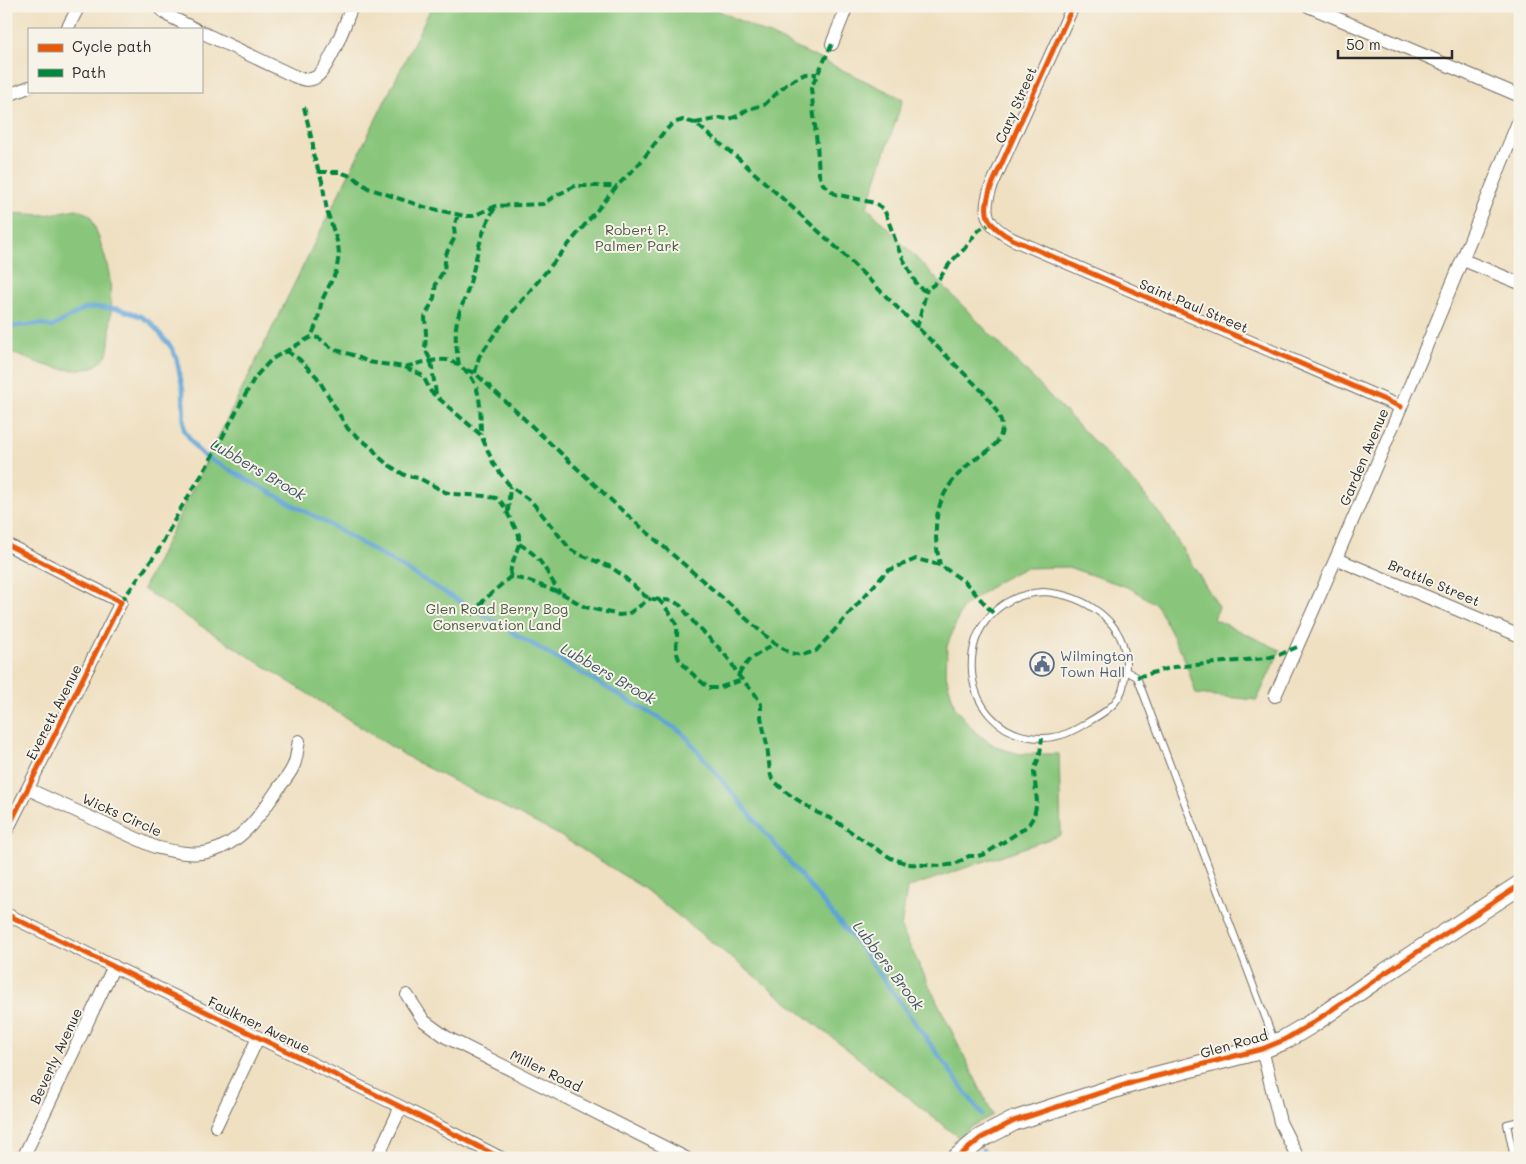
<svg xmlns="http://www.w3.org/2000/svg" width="1526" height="1164" viewBox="0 0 1526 1164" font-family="Mali,sans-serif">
<rect width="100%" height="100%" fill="#f7f3e8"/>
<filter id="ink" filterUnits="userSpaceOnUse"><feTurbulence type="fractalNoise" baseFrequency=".02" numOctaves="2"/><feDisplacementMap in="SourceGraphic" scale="10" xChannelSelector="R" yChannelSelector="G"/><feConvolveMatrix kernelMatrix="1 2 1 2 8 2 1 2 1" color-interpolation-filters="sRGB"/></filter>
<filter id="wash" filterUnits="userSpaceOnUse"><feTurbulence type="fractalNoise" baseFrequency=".0096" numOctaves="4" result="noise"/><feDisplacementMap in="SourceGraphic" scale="20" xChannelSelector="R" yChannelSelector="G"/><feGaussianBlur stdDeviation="1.12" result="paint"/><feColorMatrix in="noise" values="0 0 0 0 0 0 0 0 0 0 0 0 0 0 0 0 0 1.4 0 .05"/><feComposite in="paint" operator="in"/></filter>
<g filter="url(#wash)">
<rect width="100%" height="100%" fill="#efe0c2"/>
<!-- green -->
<path fill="#89c67c" stroke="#5a7854" d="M 432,6 L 709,6 L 903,99 L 867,207 L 1139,488 L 1162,517 L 1219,607 L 1214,619 L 1280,650 L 1257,700 L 1196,694 L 1185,660 L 1157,605 L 1130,588 L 1068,567 L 1024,568 L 999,581 L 962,608 L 947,646 L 946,675 L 955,708 L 976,733 L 998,748 L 1020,754 L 1059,754 L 1061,835 L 907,888 L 901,928 L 993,1115 L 972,1126 L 958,1137 L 642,887 L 559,835 L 414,761 L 143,589 Z
M 76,209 L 90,215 C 97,231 108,263 110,280 C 111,294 112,345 106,356 C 103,360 95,367 91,368 C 63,375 32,361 6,350 L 6,213 L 46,215 Z"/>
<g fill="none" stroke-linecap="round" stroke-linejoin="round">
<!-- stream -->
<path stroke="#61a4d6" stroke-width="4.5" d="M 6,327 L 40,324 L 52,327 L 84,309 L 96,307 L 119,309 L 140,316 L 150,322 L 171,347 L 176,357 L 183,389 L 184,430 L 196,448 L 204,456 L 332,526 L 682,732 L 860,947 L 982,1115
M 983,1150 L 984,1158"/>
</g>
</g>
<g filter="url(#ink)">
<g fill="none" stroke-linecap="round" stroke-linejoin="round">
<!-- lane casing -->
<g stroke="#706a60" stroke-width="8">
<path id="lane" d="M 1044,592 C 1084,595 1127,621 1126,666 C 1125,675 1125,687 1120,695 C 1113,708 1100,715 1088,722 C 1074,731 1060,738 1042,738 C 951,737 945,597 1044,592 Z
M 1126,671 L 1137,677 L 1275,1043
M 1514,1158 L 1507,1124 L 1520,1121"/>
</g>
<!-- street casing -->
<g stroke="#706a60" stroke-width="14">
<path id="street" d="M 157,6 L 169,16 L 195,29
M 1073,6 L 991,187 C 981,215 987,225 1012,239 L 1401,407
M 1308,6 L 1520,96
M 67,29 L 79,6
M 201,32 L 294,76 C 301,79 309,82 316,77 C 329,69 346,22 352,6
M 832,44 L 847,6
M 6,96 L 29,87
M 1463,260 L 1517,282
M 6,544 L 121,602 L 6,832
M 1337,559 L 1520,636
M 1275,696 C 1361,505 1442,312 1520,117
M 28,789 L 155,847 C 172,851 190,856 208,852 C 241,845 262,813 280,786 C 285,780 290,774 293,767 C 297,760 297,749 299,741
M 6,914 L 401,1107 L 501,1158
M 407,995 L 424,1021 L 446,1037 L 686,1158
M 1262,1049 L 1280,1122 L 1298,1158
M 216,1126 L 258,1038
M 23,1158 L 114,966
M 377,1158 L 401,1107"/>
</g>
<!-- secondary casing -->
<g stroke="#706a60" stroke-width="21">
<path id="secondary" d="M 957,1158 L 981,1138 L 1014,1121 L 1134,1082 L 1262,1049 L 1284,1040 L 1311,1024 L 1382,975 L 1520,885"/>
</g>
<!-- lane -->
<use href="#lane" stroke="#fff" stroke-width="6"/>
<!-- street -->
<use href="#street" stroke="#fff" stroke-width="12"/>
<!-- secondary -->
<use href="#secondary" stroke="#fff" stroke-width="19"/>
<!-- quiet -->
<path stroke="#00873e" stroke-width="4" stroke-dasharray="8 4" stroke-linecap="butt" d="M 832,44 L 811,88 L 817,144 L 819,174 L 823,184 L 835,194 L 875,203 L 884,209 L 900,253 L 917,285 L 923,290 C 937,287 943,272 951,262 C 955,257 961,253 965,248 C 974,237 975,229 991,224
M 304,107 L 313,145 L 313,154 L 322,181 L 327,211 L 338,244 L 339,255 L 336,272 L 322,300 L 317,323 L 311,337
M 695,123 L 721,118 L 729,119 L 738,116 L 748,109 L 764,105 L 788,83 L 805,74 L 817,74
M 319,172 L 340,172 L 353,177 L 368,188 L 424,207 L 465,216 L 473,216 L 496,206 L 543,204 L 553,197 L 575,186 L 617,186
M 917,328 L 927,289
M 286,351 L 299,359 L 317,377 L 348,429 L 372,448 L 379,457 L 387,464 L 406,476 L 419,478 L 445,492 L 452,494 L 484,496 L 496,498 L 502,503 L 519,535 L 519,544 L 511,568 L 510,577
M 459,365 C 457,353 455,340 456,327 C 458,312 465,300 469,286 C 478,256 478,235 496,206
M 405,367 C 419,363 433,359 447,360 C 451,360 454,363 458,365 C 483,380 480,408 481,435
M 467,370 L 475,373 L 626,514 L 773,642 L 790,653 L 802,655 L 816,651 L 887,571 L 916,559 L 940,565 L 965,582 L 993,613
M 475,373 L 479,357 L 496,332 L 617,186 L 639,164 L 663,133 L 673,123 L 683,120 L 695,123 L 739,159 L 838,249 L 984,393 C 993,406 1007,420 1000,437 C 995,448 983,454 974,460 C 937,489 930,520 940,565
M 436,394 L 431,361 L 425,349 L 426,334 L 425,317 L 434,298 L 436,283 L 444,270 L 446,254 L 455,237 L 454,227 L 458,214
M 508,512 L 510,486
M 519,544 C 543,557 546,573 560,593
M 658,599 C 665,607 675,617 677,628 C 678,638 674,649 679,659 C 683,666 702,683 709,688 L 718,688 L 742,680
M 121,602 L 158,551 L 181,508 L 203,473 L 255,377 L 272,359 L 311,337 L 319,338 L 333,349 L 356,356 L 368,362 L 405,367 L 423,376 L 431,392 L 436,396 L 481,435 L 494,465 L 510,486 L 532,502 L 570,549 L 578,554 L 611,567 L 622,575 L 645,596 L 653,599 L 673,601 L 680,605 L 695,624 L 720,649 L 731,662 L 738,675 L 755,694 L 761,704 L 761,717 L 767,745 L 770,772 L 772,779 L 787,793 L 818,813 L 834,820 L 870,845 L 891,858 L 908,864 L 942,866 L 955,864 L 969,856 L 978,856 L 985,854 L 1022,830 L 1029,824 L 1034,816 L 1037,802 L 1034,772 L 1040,754 L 1042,738
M 472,615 L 484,600 L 510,577 L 527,580 L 563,594 L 585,607 L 619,615 L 628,614 L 651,598
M 738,675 L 749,660 L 775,643
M 1137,677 L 1174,667 L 1267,658 L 1279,655 L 1297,647"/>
<!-- cycleway casing -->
<g stroke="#f7f3e8" stroke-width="8">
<path id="cycleway" d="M 1073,6 L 991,187 C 981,215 987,225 1012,239 L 1401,407
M 6,544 L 121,602 L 6,832
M 6,914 L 401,1107 L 501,1158
M 957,1158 L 981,1138 L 1014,1121 L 1134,1082 L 1262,1049 L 1284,1040 L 1311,1024 L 1382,975 L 1520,885"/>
</g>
<!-- cycleway -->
<use href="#cycleway" stroke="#e8590c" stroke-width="5"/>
</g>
</g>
<!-- icons -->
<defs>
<g id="civic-ring" transform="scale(1.25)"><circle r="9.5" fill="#f7f3e8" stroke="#5c6f8a" stroke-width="1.5"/><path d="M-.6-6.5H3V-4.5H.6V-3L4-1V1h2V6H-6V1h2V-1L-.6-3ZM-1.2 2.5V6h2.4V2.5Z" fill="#5c6f8a"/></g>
</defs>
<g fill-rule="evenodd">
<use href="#civic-ring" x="1042" y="664"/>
</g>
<g text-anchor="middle" stroke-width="4" stroke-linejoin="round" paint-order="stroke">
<!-- street labels -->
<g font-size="14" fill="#2b2b2b" stroke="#f7f3e8">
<text transform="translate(1016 105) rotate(-66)" y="5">Cary Street</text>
<text transform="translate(1194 306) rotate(23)" y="5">Saint Paul Street</text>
<text transform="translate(1364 457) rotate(-67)" y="5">Garden Avenue</text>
<text transform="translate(1434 583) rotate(23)" y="5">Brattle Street</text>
<text transform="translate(54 712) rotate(-63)" y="5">Everett Avenue</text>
<text transform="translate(122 815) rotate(24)" y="5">Wicks Circle</text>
<text transform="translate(259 1025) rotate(26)" y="5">Faulkner Avenue</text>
<text transform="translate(1234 1044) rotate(-16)" y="5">Glen Road</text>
<text transform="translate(56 1056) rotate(-65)" y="5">Beverly Avenue</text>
<text transform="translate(546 1071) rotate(26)" y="5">Miller Road</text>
</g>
<!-- park labels -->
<g font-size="14" fill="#475a43" stroke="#f7f3e8">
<text x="637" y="235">Robert P.<tspan x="637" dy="16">Palmer Park</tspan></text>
<text x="497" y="614">Glen Road Berry Bog<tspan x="497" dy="16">Conservation Land</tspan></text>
</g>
<!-- service labels -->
<g font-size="14" fill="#4e5e75" stroke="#f7f3e8" text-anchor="start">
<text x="1060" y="661">Wilmington<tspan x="1060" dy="16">Town Hall</tspan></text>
</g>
<!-- water labels -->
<g font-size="15" font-style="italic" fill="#3e5567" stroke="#f7f3e8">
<text transform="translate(258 470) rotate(30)" y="5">Lubbers Brook</text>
<text transform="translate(608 674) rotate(30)" y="5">Lubbers Brook</text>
<text transform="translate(888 966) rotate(53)" y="5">Lubbers Brook</text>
</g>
</g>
<!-- margin -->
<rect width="1526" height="1164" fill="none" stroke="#f7f3e8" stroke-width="25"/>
<!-- legend -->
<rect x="28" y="28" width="175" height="65" fill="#f7f3e8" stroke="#a5a39c"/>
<rect x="38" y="44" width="25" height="8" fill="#e8590c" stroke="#a5a39c"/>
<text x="72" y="52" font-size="15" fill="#2b2b2b">Cycle path</text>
<rect x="38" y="69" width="25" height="8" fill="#00873e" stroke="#a5a39c"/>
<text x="72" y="78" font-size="15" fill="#2b2b2b">Path</text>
<!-- scale -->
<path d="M1338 50v8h114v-8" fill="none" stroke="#2b2b2b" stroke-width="2.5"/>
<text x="1346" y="50" font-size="15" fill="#2b2b2b" stroke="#f7f3e8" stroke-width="4" paint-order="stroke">50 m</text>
</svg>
